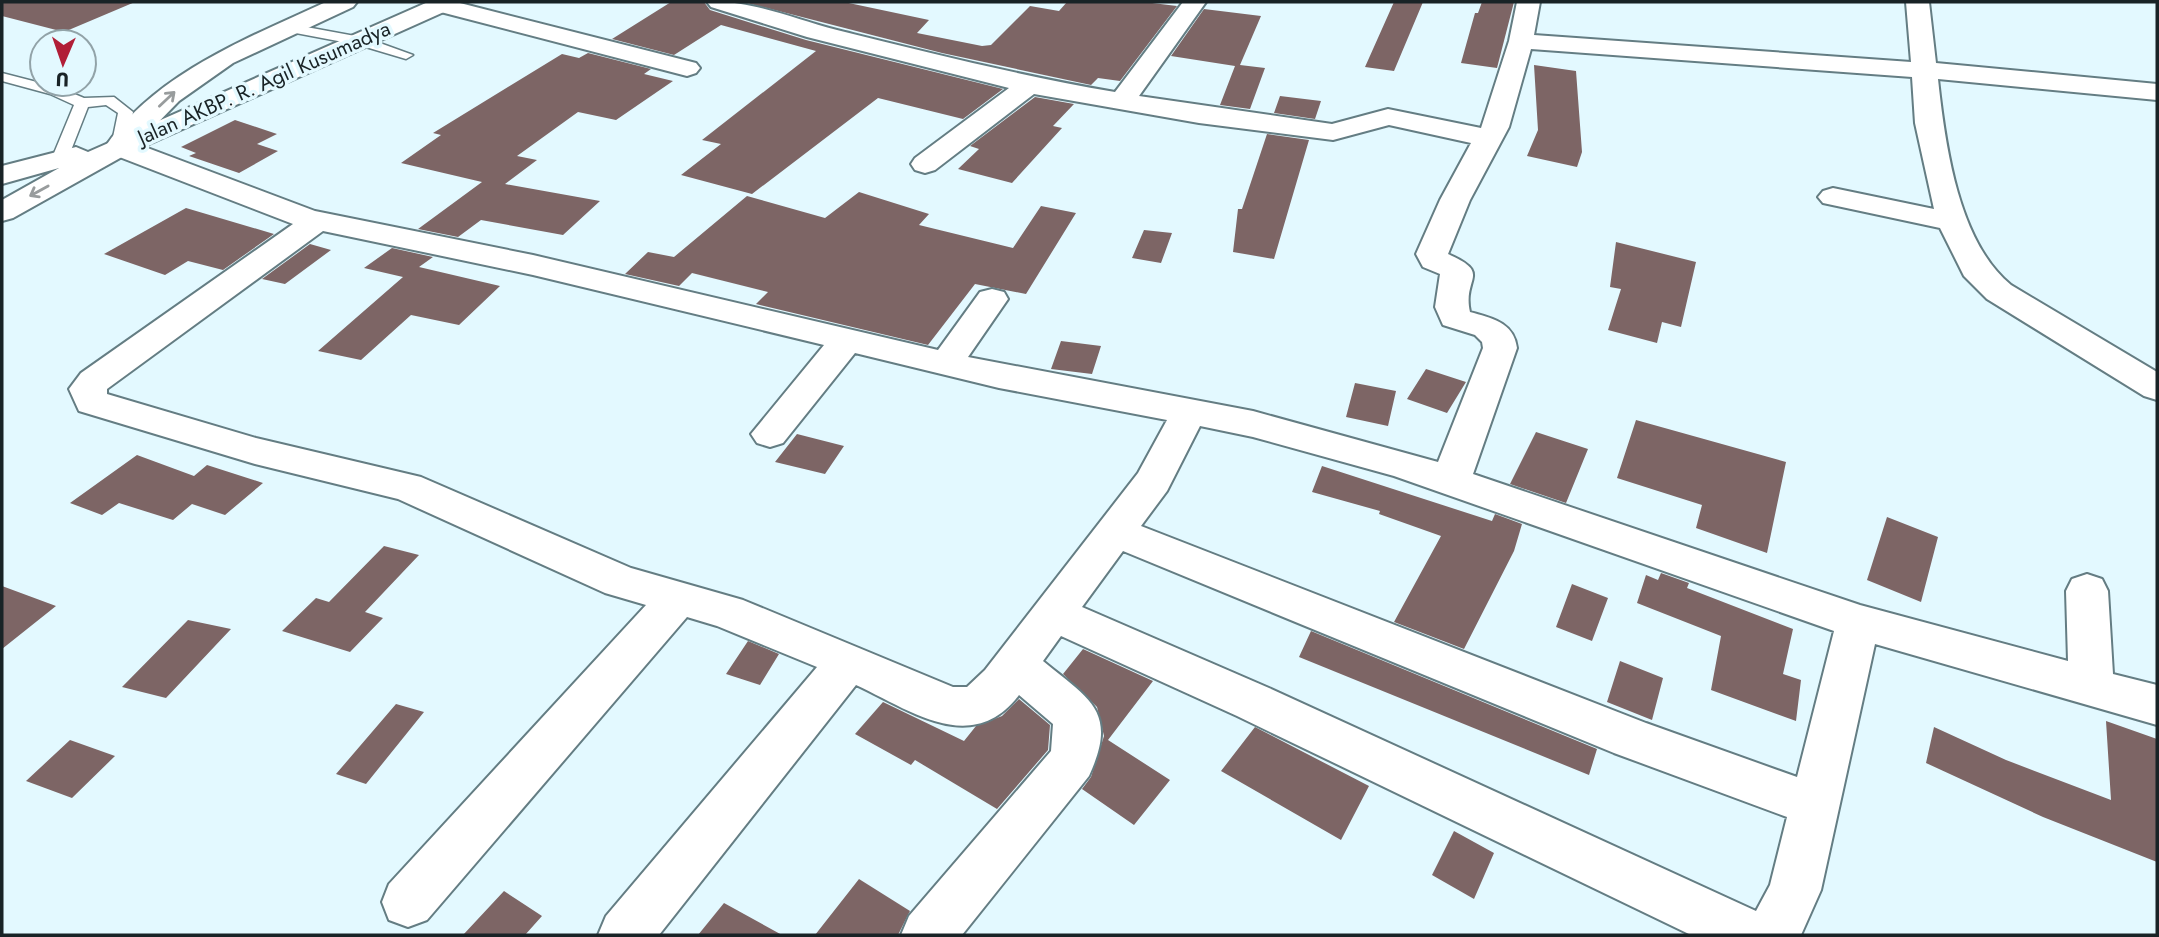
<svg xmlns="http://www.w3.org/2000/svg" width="2159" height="937" viewBox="0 0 2159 937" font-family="Jost,sans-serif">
<rect width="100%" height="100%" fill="#e3f9ff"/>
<!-- building -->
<path fill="#7d6565" d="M 2,2 L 135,2 L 64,32 L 2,16 Z
M 671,2 L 704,2 L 710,10 L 806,40 L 1003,89 L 963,119 L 878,98 L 752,194 L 681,175 L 721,144 L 702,140 L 816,51 L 721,25 L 674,55 L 612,39 Z
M 743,2 L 844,2 L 929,20 L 917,33 L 982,46 L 991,45 L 1030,6 L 1059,11 L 1067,2 L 1144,2 L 1177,6 L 1120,81 L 1098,78 L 1091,85 L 942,53 Z
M 1394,2 L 1423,2 L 1394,71 L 1365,67 Z
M 1482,2 L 1514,2 L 1497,68 L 1461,63 L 1475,13 L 1478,13 Z
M 1204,9 L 1261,16 L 1240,65 L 1265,68 L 1250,109 L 1220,105 L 1235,66 L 1171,56 Z
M 588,53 L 651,69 L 644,74 L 673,81 L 616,120 L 578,112 L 517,156 L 537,160 L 505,184 L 600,201 L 563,235 L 481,220 L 458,237 L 418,229 L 482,182 L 401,163 L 441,135 L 433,133 L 562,54 L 579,58 Z
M 1534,65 L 1576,71 L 1582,152 L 1577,167 L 1527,156 L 1538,130 Z
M 1280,96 L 1321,101 L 1315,119 L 1274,113 Z
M 1035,97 L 1074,104 L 1053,126 L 1062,128 L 1012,183 L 958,169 L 979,149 L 970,146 Z
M 235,120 L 277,134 L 257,144 L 278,151 L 239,173 L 189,156 L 196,153 L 181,147 Z
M 1267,134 L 1309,140 L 1274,259 L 1233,252 L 1238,209 L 1242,209 Z
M 859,192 L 929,214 L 919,225 L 1013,248 L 1041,206 L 1076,213 L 1026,294 L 975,284 L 928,345 L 756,304 L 768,292 L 692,273 L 679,286 L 625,274 L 648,252 L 674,257 L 747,196 L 825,218 Z
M 186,208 L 274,234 L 223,270 L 188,261 L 165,275 L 104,254 Z
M 1144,230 L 1172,233 L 1161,263 L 1132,258 Z
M 1616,242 L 1696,262 L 1681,327 L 1662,322 L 1657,343 L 1608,330 L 1621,289 L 1610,287 Z
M 310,244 L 331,250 L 285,284 L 262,279 Z
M 392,248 L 433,257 L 419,267 L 500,286 L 459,325 L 411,315 L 361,360 L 318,351 L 403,277 L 364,268 Z
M 1061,341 L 1101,346 L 1092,374 L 1051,369 Z
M 1426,369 L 1466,382 L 1447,413 L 1407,399 Z
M 1355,383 L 1396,391 L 1388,426 L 1346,417 Z
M 1636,420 L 1786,462 L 1767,553 L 1696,528 L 1702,505 L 1617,478 Z
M 1536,432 L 1588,449 L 1566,503 L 1510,484 Z
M 797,434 L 844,446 L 825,474 L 775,462 Z
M 137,455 L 194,476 L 207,465 L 263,483 L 225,515 L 192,504 L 173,520 L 119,503 L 102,515 L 70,503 Z
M 1322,466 L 1492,521 L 1495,514 L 1522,524 L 1514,551 L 1464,649 L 1394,622 L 1441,536 L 1379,514 L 1380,511 L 1312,492 Z
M 1887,517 L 1938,537 L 1921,602 L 1867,580 Z
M 384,546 L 419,555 L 365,612 L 383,618 L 350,652 L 282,631 L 316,598 L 329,602 Z
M 1661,573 L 1689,583 L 1687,588 L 1793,629 L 1783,674 L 1801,680 L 1796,721 L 1711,690 L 1721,636 L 1637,603 L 1646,575 L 1658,580 Z
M 1572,584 L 1608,598 L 1592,641 L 1556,627 Z
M 2,586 L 56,606 L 2,649 Z
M 188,620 L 231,629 L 166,698 L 122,687 Z
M 1311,631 L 1597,749 L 1589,775 L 1299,657 Z
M 748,641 L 779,654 L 760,685 L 726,674 Z
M 1083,649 L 1153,681 L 1108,740 L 1170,780 L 1134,825 L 1082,789 L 1091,777 L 1104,736 L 1097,707 L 1063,674 Z
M 1620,661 L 1663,678 L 1652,720 L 1607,702 Z
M 1019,699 L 1050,725 L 1048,750 L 997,809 L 915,760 L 911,765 L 855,734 L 883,702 L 964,741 L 976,726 L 1002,716 Z
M 396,704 L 424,712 L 366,784 L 336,774 Z
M 2106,721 L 2157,739 L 2157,862 L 2043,817 L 1926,763 L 1934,727 L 2006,760 L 2111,800 Z
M 1255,727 L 1369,786 L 1341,840 L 1221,771 Z
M 70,740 L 115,756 L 72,798 L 26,781 Z
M 1454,831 L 1494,853 L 1474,899 L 1432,875 Z
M 859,879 L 910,911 L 898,935 L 815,935 Z
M 504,891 L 542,916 L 525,935 L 463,935 Z
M 724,903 L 782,935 L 698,935 Z"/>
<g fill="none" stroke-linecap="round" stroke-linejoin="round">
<!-- service casing -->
<g stroke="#647d83" stroke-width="3">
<path id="service" d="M 290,24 L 366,38 L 413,55 L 406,59 L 359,45 L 285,31 L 285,25 Z
M 2,73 L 60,88 L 84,98 L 114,97 L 133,112 L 127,147 L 119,152 L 111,147 L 118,113 L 106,105 L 88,107 L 68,158 L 65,161 L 55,161 L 52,158 L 74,105 L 50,94 L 2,81 Z"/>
</g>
<!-- minor casing -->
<g stroke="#647d83" stroke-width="4">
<path id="minor" d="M 326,2 L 357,2 L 353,7 L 233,63 L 179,101 L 137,144 L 315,211 L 533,255 L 938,350 L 980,292 L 992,289 L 1004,292 L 1008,299 L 968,357 L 1253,411 L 1438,462 L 1483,348 L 1482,342 L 1475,335 L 1443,325 L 1435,307 L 1440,274 L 1423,267 L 1416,254 L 1440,200 L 1471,143 L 1389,125 L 1333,140 L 1199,123 L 1034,94 L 935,170 L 925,173 L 915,170 L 911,164 L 915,158 L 1009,88 L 807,37 L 711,7 L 707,2 C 753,0 793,19 837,30 C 930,53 1021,76 1115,92 L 1183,2 L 1206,2 L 1139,96 L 1332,124 L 1388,109 L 1481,128 L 1509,41 L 1517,2 L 1540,2 L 1534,35 L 1911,62 L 1906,2 L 1929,2 L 1936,63 L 2157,84 L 2157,100 L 1938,79 C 1945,144 1958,242 2011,285 L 2157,372 L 2157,400 L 2144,396 L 1987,299 L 1964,276 L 1940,228 L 1823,203 L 1818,197 L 1823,191 L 1833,188 L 1934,209 L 1915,123 L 1912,77 L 1531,49 L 1509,127 L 1470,200 L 1448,254 C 1493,274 1462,277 1470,312 C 1491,318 1514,322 1517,348 L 1473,474 L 1860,605 L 2068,661 L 2066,591 L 2072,579 L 2087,574 L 2102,579 L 2108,591 L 2113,674 L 2157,685 L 2157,725 L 1875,644 L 1821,890 L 1801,935 L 1691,935 L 1237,716 L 1061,636 L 1043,661 C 1089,699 1119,711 1089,776 L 962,935 L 901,935 L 909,916 L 1051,751 L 1053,724 L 1019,695 C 972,757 910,710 856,685 L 659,935 L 598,935 L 606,916 L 817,667 L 717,626 L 687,617 L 427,920 L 408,927 L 389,920 L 382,902 L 389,884 L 646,605 L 605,593 L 398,499 L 255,464 L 79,411 L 69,389 L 81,373 L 293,224 L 109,153 L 105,147 C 156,73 248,38 326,2 ZM 323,231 L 533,275 L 824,345 L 751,434 L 757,443 L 770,447 L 783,443 L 855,353 L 999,388 L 1167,420 L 1138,473 L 985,670 L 967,687 L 953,687 L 743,600 L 631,568 L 421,477 L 256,438 L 107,394 L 107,389 ZM 1200,426 L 1253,437 L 1394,476 L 1834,631 L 1797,777 L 1646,723 L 1141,526 L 1167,491 ZM 1123,551 L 1614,753 L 1787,817 L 1770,885 L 1756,911 L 1269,688 L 1082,607 Z
M 432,2 L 456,2 L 696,63 L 700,68 L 696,73 L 687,76 L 433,10 L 429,5 Z"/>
</g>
<!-- secondary casing -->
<g stroke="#647d83" stroke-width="4">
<path id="secondary" d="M 428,2 L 459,2 L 455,7 L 129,153 L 13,218 L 2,221 L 2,200 L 59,168 L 2,184 L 2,166 L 76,147 L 88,152 Z"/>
</g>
<!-- service -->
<use href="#service" fill="#fff" fill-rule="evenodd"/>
<!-- minor -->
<use href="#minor" fill="#fff" fill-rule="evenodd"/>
<!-- secondary -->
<use href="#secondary" fill="#fff" fill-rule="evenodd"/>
</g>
<!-- one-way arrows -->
<defs><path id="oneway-shaft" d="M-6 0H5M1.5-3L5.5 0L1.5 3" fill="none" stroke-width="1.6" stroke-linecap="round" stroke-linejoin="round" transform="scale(1.75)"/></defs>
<g stroke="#989c9d">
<use href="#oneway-shaft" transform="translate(167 99) rotate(-43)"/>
<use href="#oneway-shaft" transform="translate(39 191) rotate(151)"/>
</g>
<g text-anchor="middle" stroke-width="7" stroke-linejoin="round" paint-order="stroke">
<!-- far-street labels -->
<g font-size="21" fill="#192326" stroke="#e3f9ff">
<text transform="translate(264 83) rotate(-24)" y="7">Jalan AKBP. R. Agil Kusumadya</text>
</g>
</g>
<!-- border -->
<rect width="2159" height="937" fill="none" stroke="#192326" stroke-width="7"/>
<!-- north arrow -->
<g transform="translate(63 63) rotate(182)"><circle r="33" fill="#e3f9ff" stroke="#92a3a8" stroke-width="2"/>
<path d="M0-5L12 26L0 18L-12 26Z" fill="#b11e37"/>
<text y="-10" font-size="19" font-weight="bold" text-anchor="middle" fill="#192326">U</text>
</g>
</svg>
